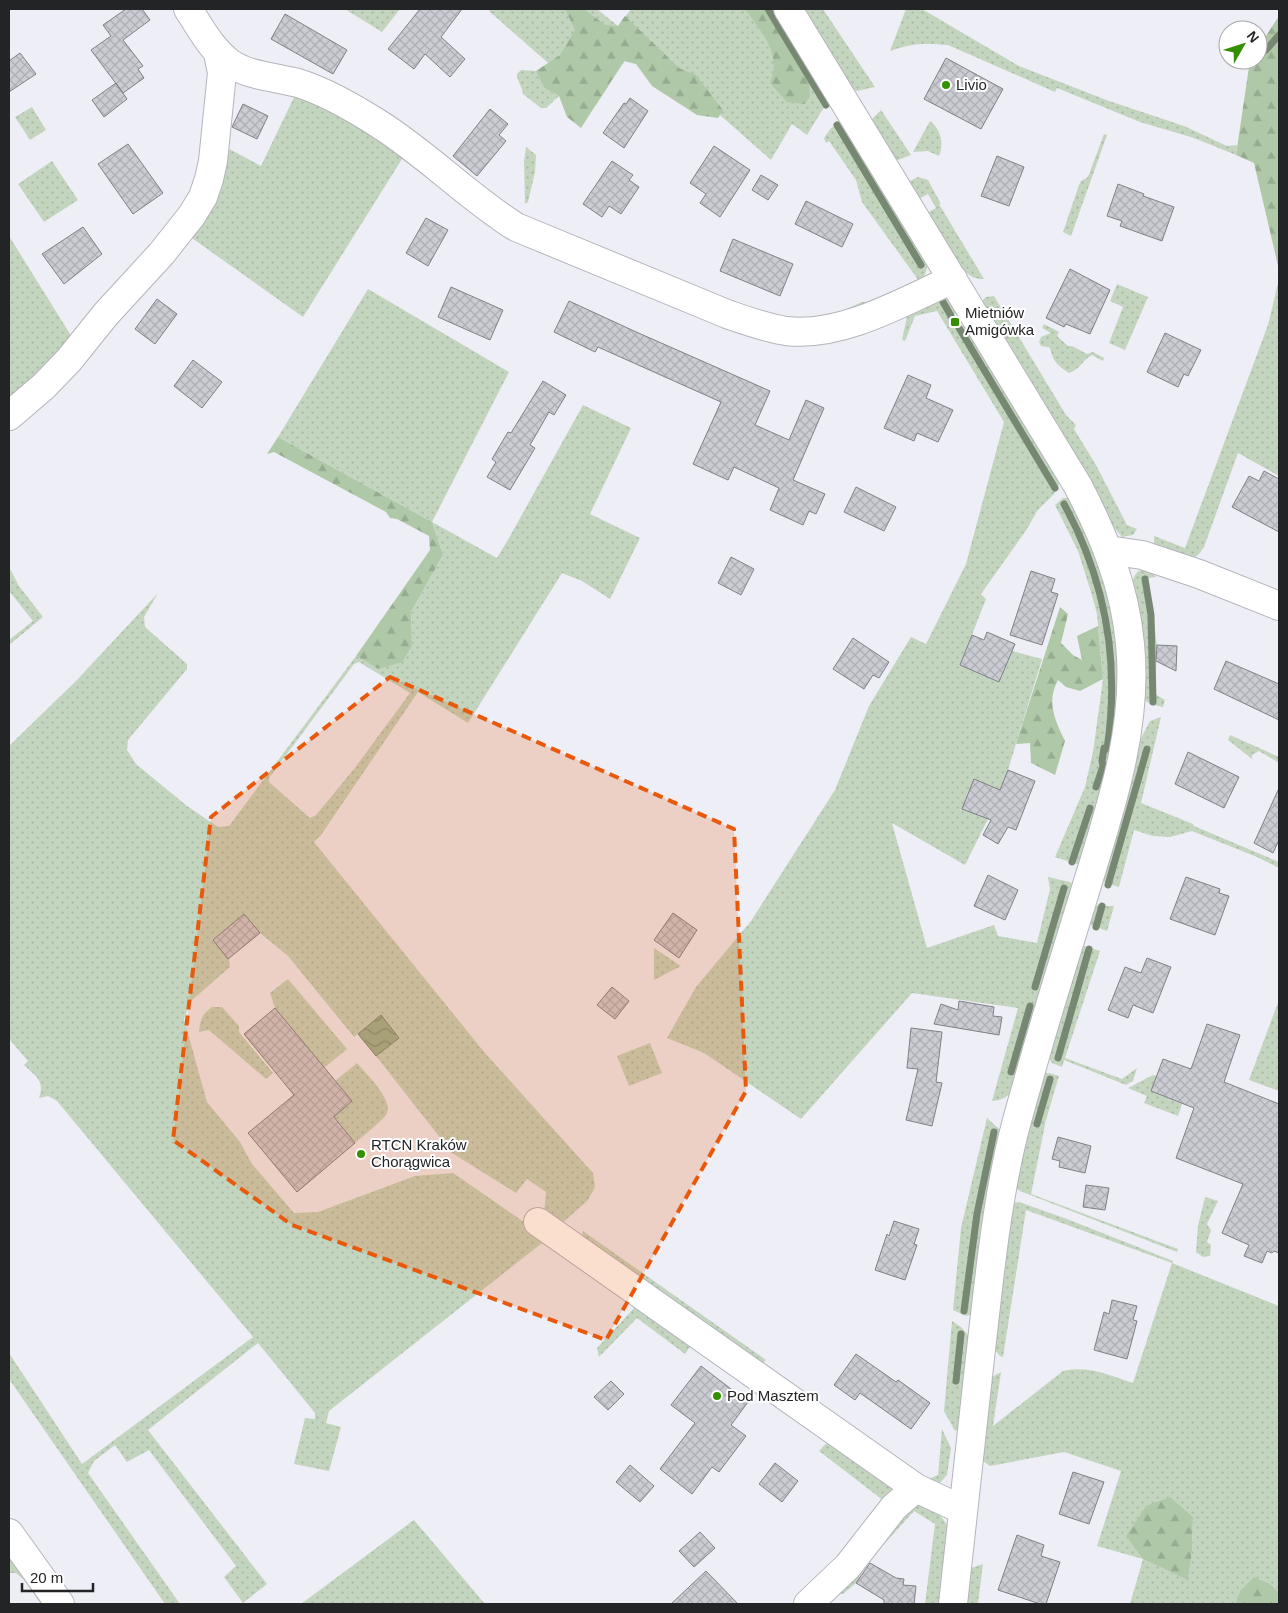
<svg xmlns="http://www.w3.org/2000/svg" width="1288" height="1613" viewBox="0 0 1288 1613" font-family="Arial,sans-serif">
<defs>
<pattern id="green-dots" width="8" height="8" patternUnits="userSpaceOnUse" patternTransform="scale(1.25)"><rect width="8" height="8" fill="#c4d5bf"/><path d="M2 2h.1M6 6h.1" fill="none" stroke="#a8b7a4" stroke-width="1.8" stroke-linecap="round"/></pattern>
<pattern id="forest-firs" width="22" height="20" patternUnits="userSpaceOnUse" patternTransform="scale(1.25)"><rect width="22" height="20" fill="#afc9a8"/><path d="M5 1l3.5 6h-7zM16 11l3.5 6h-7z" fill="#96ac90"/></pattern>
<pattern id="water-waves" width="16" height="10" patternUnits="userSpaceOnUse" patternTransform="scale(1.25)"><rect width="16" height="10" fill="#99b292"/><path d="M0 5q4-4 8 0t8 0" fill="none" stroke="#7c9177"/></pattern>
<pattern id="building-cross-hatch" width="8" height="8" patternUnits="userSpaceOnUse" patternTransform="scale(1.25)"><rect width="8" height="8" fill="#cbcbd3"/><path d="M0 0l8 8M0 8l8-8" fill="none" stroke="#aeaeb5"/></pattern>
</defs>
<rect width="100%" height="100%" fill="#eeeef6"/>
<!-- green -->
<path fill="url(#green-dots)" fill-rule="evenodd" d="M 345,9 L 400,9 L 382,32 Z
M 491,9 L 597,9 L 618,26 L 631,9 L 775,9 L 830,100 L 821,112 L 807,135 L 792,124 L 771,160 L 637,42 L 596,105 L 489,11 Z
M 802,9 L 823,9 L 875,87 L 857,91 L 851,89 Z
M 906,9 L 922,9 L 1019,66 L 1109,101 L 1184,126 L 1227,146 L 1237,145 L 1236,155 L 1194,138 L 1140,122 L 1057,88 L 1055,92 L 948,45 C 925,43 912,43 890,51 Z
M 521,70 L 536,71 L 544,88 L 559,96 L 546,108 L 541,108 L 523,94 C 522,86 517,81 517,74 Z
M 297,91 L 317,98 L 568,256 L 567,263 L 510,238 L 402,159 L 303,317 L 189,236 L 137,286 L 220,144 L 261,166 Z
M 32,107 L 46,130 L 30,140 L 15,117 Z
M 881,110 L 911,155 L 898,160 L 894,158 L 872,119 Z
M 930,121 C 941,129 944,144 939,156 L 928,151 L 913,152 Z
M 840,123 L 844,125 L 849,133 L 924,257 L 927,268 L 922,283 L 915,288 L 876,304 L 850,309 L 843,318 L 835,321 L 822,324 L 802,326 L 779,323 L 752,317 L 686,291 L 686,287 C 725,305 769,324 812,323 C 820,323 827,321 835,320 L 842,311 L 862,302 L 873,302 L 919,281 L 862,202 L 856,180 L 829,141 L 826,143 L 824,138 L 831,128 Z
M 1104,134 L 1107,135 L 1071,236 L 1063,232 L 1079,185 L 1081,181 L 1088,177 Z
M 526,147 L 536,155 L 535,172 L 528,202 L 525,204 L 524,161 Z
M 52,161 L 78,200 L 44,222 L 18,184 Z
M 918,177 L 928,180 L 941,204 L 939,204 L 984,279 C 959,282 938,232 927,213 L 936,208 L 928,194 L 919,199 L 910,181 Z
M 9,236 L 75,342 L 9,412 Z
M 1279,279 L 1279,476 L 1238,453 L 1204,547 L 1199,554 L 1189,562 L 1158,550 L 1154,544 L 1154,536 L 1185,548 L 1268,325 Z
M 1117,284 L 1148,297 L 1125,350 L 1109,343 L 1123,307 L 1110,301 Z
M 368,289 L 509,372 L 432,522 L 497,558 L 509,538 L 583,405 L 631,428 L 590,514 L 640,538 L 610,599 L 582,581 L 562,573 L 468,723 L 418,692 L 321,835 L 314,842 L 485,1053 L 593,1173 L 595,1187 L 588,1200 L 558,1227 L 544,1213 L 546,1192 L 527,1179 L 516,1193 L 452,1153 L 376,1056 L 399,1038 L 381,1015 L 354,1037 L 288,956 L 260,933 L 244,914 L 213,940 L 229,959 L 230,967 L 191,1001 L 184,1019 L 207,1102 L 240,1142 L 252,1164 L 294,1213 L 318,1212 L 415,1176 L 453,1173 L 695,1340 L 685,1354 L 637,1318 L 599,1357 L 597,1348 L 635,1307 L 542,1243 L 329,1411 L 326,1423 L 341,1427 L 329,1471 L 294,1464 L 305,1418 L 315,1419 L 315,1413 L 258,1343 L 148,1430 L 267,1584 L 243,1603 L 224,1577 L 236,1566 L 149,1450 L 127,1462 L 115,1445 L 94,1461 L 88,1473 L 180,1604 L 165,1604 L 9,1379 L 9,1353 L 82,1464 L 253,1337 L 57,1101 L 48,1096 L 39,1098 C 45,1080 36,1077 24,1065 L 28,1061 L 10,1040 L 9,1040 L 9,746 L 77,680 L 158,593 L 144,617 L 145,627 L 187,664 L 187,669 L 128,740 L 127,750 L 136,764 L 187,806 L 218,827 L 229,826 L 356,656 L 378,669 L 412,646 L 411,612 L 443,555 L 432,522 L 278,437 ZM 359,662 L 410,693 L 354,769 L 316,815 L 310,818 L 269,782 L 269,778 L 354,664 Z
M 931,296 L 950,297 L 959,311 L 948,318 L 956,330 L 967,323 L 1060,482 L 1054,494 L 1037,511 L 1027,529 L 981,594 L 986,599 L 960,665 L 999,682 L 1012,651 L 1042,659 L 1008,770 L 988,819 L 965,865 L 892,823 L 927,948 L 994,925 L 998,936 L 1037,943 L 1050,889 L 1048,877 L 1070,882 L 1076,887 L 1015,1086 C 1009,1096 1004,1100 992,1101 L 1018,1008 L 912,993 L 801,1119 L 704,1053 L 667,1038 L 696,987 L 751,921 L 835,790 L 869,706 L 911,637 L 926,644 L 966,564 L 1004,422 L 937,311 L 915,316 L 905,341 L 902,340 L 908,312 Z
M 994,296 L 1066,415 L 1076,425 L 1074,429 L 1096,465 L 1127,525 L 1137,529 L 1133,535 L 1122,537 L 1111,524 L 983,307 L 983,300 L 986,297 Z
M 1044,324 L 1059,332 L 1057,336 L 1068,346 L 1072,346 L 1087,354 L 1093,352 L 1104,358 L 1103,361 L 1092,355 C 1081,361 1082,368 1069,373 C 1063,369 1054,363 1052,355 C 1051,352 1051,350 1049,347 L 1041,346 L 1039,342 L 1041,337 L 1051,333 L 1042,328 Z
M 1063,498 L 1069,498 L 1106,574 L 1120,649 L 1118,727 L 1083,866 L 1055,857 L 1085,787 L 1093,752 L 1103,679 L 1097,614 L 1091,592 L 1078,551 L 1055,505 Z
M 9,567 L 19,586 L 43,617 L 9,645 L 9,640 L 33,621 L 9,591 Z
M 1146,569 L 1151,571 L 1156,577 L 1148,578 L 1157,645 L 1155,694 L 1165,700 L 1163,707 L 1150,704 L 1144,700 L 1132,585 C 1134,575 1136,570 1146,569 Z
M 1161,717 L 1141,803 L 1193,824 L 1194,826 L 1279,862 L 1279,868 L 1257,857 L 1192,831 L 1170,837 L 1153,836 L 1134,830 L 1119,887 L 1105,883 L 1102,878 L 1139,742 L 1150,721 Z
M 1230,735 L 1279,757 L 1279,763 L 1259,751 L 1252,755 L 1252,759 L 1228,740 Z
M 1099,904 L 1106,906 L 1114,906 L 1107,931 L 1088,924 L 1092,909 Z
M 1081,945 L 1100,951 L 1065,1058 L 1122,1079 L 1137,1068 L 1133,1081 L 1126,1085 L 1064,1060 L 1062,1067 L 1052,1063 L 1049,1058 Z
M 654,948 L 681,966 L 654,980 Z
M 288,979 L 347,1049 L 324,1068 L 275,1008 L 270,993 Z
M 1279,1000 L 1279,1091 L 1249,1080 Z
M 212,1007 L 222,1007 L 239,1026 L 239,1032 L 273,1073 L 266,1079 L 209,1030 L 199,1032 C 200,1020 202,1014 212,1007 Z
M 650,1043 L 662,1073 L 629,1086 L 617,1056 Z
M 357,1063 C 366,1074 393,1099 387,1113 C 385,1119 362,1137 355,1143 L 334,1117 L 352,1101 L 335,1081 Z
M 1043,1073 L 1049,1073 L 1059,1076 L 1046,1120 L 1031,1194 L 1178,1249 L 1177,1252 L 1020,1191 L 1016,1188 L 1015,1182 Z
M 1153,1075 L 1157,1076 L 1151,1091 L 1182,1104 L 1178,1116 L 1144,1103 L 1147,1096 L 1128,1088 Z
M 987,1118 L 1000,1130 L 1002,1138 L 974,1314 L 966,1316 L 953,1310 L 961,1228 Z
M 1205,1197 L 1218,1201 L 1207,1224 L 1211,1230 L 1207,1242 L 1211,1245 L 1210,1256 L 1203,1257 L 1196,1252 L 1198,1226 Z
M 1019,1202 L 1067,1219 L 1173,1261 L 1172,1263 L 1279,1306 L 1279,1593 L 1273,1586 L 1240,1591 L 1235,1604 L 1130,1604 L 1143,1559 L 1097,1546 L 1121,1471 L 1064,1452 L 990,1466 L 980,1459 L 990,1378 L 1001,1372 L 993,1426 L 1063,1371 C 1088,1365 1109,1375 1133,1383 L 1172,1263 L 1026,1210 L 1003,1357 L 1000,1356 L 994,1349 L 1013,1203 ZM 1193,1517 L 1192,1552 L 1188,1579 L 1143,1559 Z
M 583,1231 L 766,1360 L 762,1364 L 926,1480 L 938,1475 L 942,1429 L 951,1448 L 947,1475 L 939,1484 L 932,1486 L 582,1240 Z
M 952,1321 L 961,1327 L 969,1336 L 961,1416 L 957,1430 L 955,1431 L 944,1411 Z
M 832,1437 L 904,1487 L 888,1504 L 819,1451 Z
M 915,1500 L 937,1511 L 948,1526 L 942,1604 L 925,1604 L 935,1524 L 914,1511 L 868,1562 L 856,1583 L 843,1594 L 833,1593 Z
M 414,1520 L 485,1604 L 301,1604 Z
M 9,1542 L 53,1604 L 41,1604 L 24,1580 L 16,1573 L 9,1573 Z
M 983,1564 L 978,1604 L 965,1604 L 968,1569 Z"/>
<!-- forest -->
<path fill="url(#forest-firs)" d="M 565,9 L 584,9 L 605,25 L 618,26 L 625,16 L 679,68 L 696,75 L 723,110 L 718,118 L 697,115 L 652,86 L 636,64 L 624,61 L 581,128 L 567,117 L 559,96 L 544,88 L 536,71 L 560,55 L 575,30 Z
M 745,9 L 764,9 L 809,81 L 810,96 L 805,104 L 787,102 L 770,83 C 782,52 762,34 745,9 Z
M 1279,16 L 1279,175 L 1278,175 L 1279,183 L 1279,270 L 1254,163 L 1236,155 L 1250,60 L 1258,60 L 1258,48 Z
M 278,437 L 432,522 L 443,555 L 411,612 L 412,646 L 402,662 L 378,669 L 356,656 L 430,550 L 429,536 L 397,519 L 390,518 L 386,512 L 274,452 L 267,454 Z
M 1060,607 L 1068,614 L 1061,643 L 1073,655 L 1082,660 L 1077,636 L 1098,626 L 1103,679 L 1080,691 L 1066,687 L 1058,680 C 1046,702 1055,720 1065,741 L 1055,775 L 1031,763 L 1030,743 L 1016,744 Z
M 1170,1497 L 1193,1517 L 1192,1552 L 1188,1580 L 1143,1559 L 1126,1536 L 1146,1506 Z
M 1254,1577 L 1273,1586 L 1279,1593 L 1279,1604 L 1235,1604 L 1240,1591 Z"/>
<!-- water -->
<path fill="url(#water-waves)" stroke="#768772" d="M 381,1015 L 399,1038 L 376,1056 L 358,1034 Z"/>
<g fill="none" stroke-linecap="round" stroke-linejoin="round">
<!-- stream -->
<path stroke="#768772" stroke-width="7" d="M 768,9 L 826,105
M 1266,50 L 1279,35
M 837,125 L 921,265
M 943,302 L 951,316
M 959,328 L 1055,488
M 1064,504 C 1106,581 1120,663 1107,749 L 1104,748 L 1102,761 L 1103,766 L 1096,787
M 1145,579 L 1151,615 L 1153,702
M 1072,862 L 1090,808
M 1108,885 L 1147,749
M 1096,927 L 1102,906
M 1035,987 L 1064,888
M 1058,1058 L 1089,949
M 1011,1072 L 1030,1006
M 1037,1124 L 1050,1079
M 964,1311 L 977,1214 L 994,1132
M 956,1381 L 961,1334"/>
</g>
<!-- building -->
<path fill="url(#building-cross-hatch)" stroke="#808087" d="M 126,9 L 142,9 L 150,20 L 123,40 L 143,66 L 138,69 L 144,78 L 123,93 L 91,50 L 111,36 L 103,25 Z
M 420,9 L 462,9 L 441,37 L 465,59 L 450,77 L 425,54 L 414,69 L 388,49 Z
M 285,14 L 347,50 L 333,74 L 271,39 Z
M 20,53 L 36,74 L 9,92 L 9,61 Z
M 946,58 L 1003,89 L 981,129 L 924,99 Z
M 116,83 L 127,99 L 104,117 L 92,100 Z
M 630,98 L 648,111 L 624,148 L 603,133 L 624,103 L 626,104 Z
M 243,104 L 268,116 L 257,139 L 232,127 Z
M 490,109 L 508,124 L 499,135 L 506,141 L 477,176 L 453,156 Z
M 128,144 L 163,193 L 133,214 L 98,164 Z
M 714,146 L 750,170 L 720,217 L 700,203 L 706,194 L 690,183 Z
M 997,156 L 1024,167 L 1009,206 L 981,196 Z
M 612,161 L 633,175 L 629,180 L 639,187 L 621,214 L 609,206 L 602,217 L 583,204 Z
M 761,175 L 778,185 L 768,200 L 752,190 Z
M 1118,184 L 1144,194 L 1143,196 L 1174,207 L 1162,241 L 1120,226 L 1122,221 L 1107,216 Z
M 806,201 L 853,224 L 842,247 L 795,224 Z
M 426,218 L 448,230 L 428,266 L 406,253 Z
M 83,227 L 102,254 L 64,284 L 42,254 Z
M 733,239 L 793,264 L 780,296 L 720,271 Z
M 1070,269 L 1110,290 L 1090,334 L 1066,324 L 1064,327 L 1046,318 Z
M 451,287 L 503,310 L 490,340 L 438,317 Z
M 157,299 L 177,314 L 155,344 L 135,329 Z
M 569,301 L 634,331 L 770,391 L 755,425 L 789,440 L 806,400 L 824,408 L 793,480 L 825,494 L 816,514 L 809,511 L 803,525 L 770,510 L 779,488 L 734,467 L 728,480 L 693,464 L 721,402 L 598,347 L 595,352 L 554,332 Z
M 1165,333 L 1201,350 L 1188,376 L 1184,374 L 1178,387 L 1147,372 Z
M 193,360 L 222,382 L 202,408 L 174,386 Z
M 908,375 L 931,385 L 926,398 L 953,410 L 938,442 L 917,433 L 914,441 L 884,428 Z
M 543,381 L 566,395 L 554,415 L 549,412 L 530,445 L 535,448 L 510,490 L 487,477 L 496,462 L 492,459 L 508,432 L 511,433 Z
M 1264,471 L 1279,479 L 1279,532 L 1232,507 L 1249,476 L 1259,481 Z
M 856,487 L 896,507 L 884,531 L 844,512 Z
M 731,557 L 754,569 L 741,595 L 718,583 Z
M 1031,571 L 1055,579 L 1051,592 L 1058,594 L 1042,645 L 1010,635 Z
M 987,632 L 1015,644 L 999,682 L 960,665 L 972,635 L 984,640 Z
M 853,638 L 889,662 L 879,678 L 873,675 L 864,689 L 833,669 Z
M 1157,645 L 1177,646 L 1176,671 L 1156,661 Z
M 1226,661 L 1279,684 L 1279,720 L 1214,689 Z
M 1188,752 L 1239,777 L 1224,808 L 1175,784 Z
M 1008,770 L 1035,781 L 1016,830 L 1008,827 L 998,844 L 983,835 L 991,820 L 962,809 L 974,779 L 1000,790 Z
M 1279,788 L 1279,840 L 1273,853 L 1254,843 Z
M 988,875 L 1018,890 L 1005,920 L 974,906 Z
M 1186,877 L 1220,889 L 1219,893 L 1229,896 L 1215,935 L 1170,919 Z
M 673,913 L 697,930 L 679,958 L 654,940 Z
M 244,914 L 260,933 L 228,959 L 213,940 Z
M 1147,958 L 1171,967 L 1153,1013 L 1133,1005 L 1128,1018 L 1108,1010 L 1125,967 L 1141,973 Z
M 612,987 L 629,1001 L 615,1019 L 597,1005 Z
M 959,1001 L 994,1007 L 993,1016 L 1002,1017 L 999,1035 L 934,1024 L 941,1004 L 958,1010 Z
M 275,1008 L 352,1101 L 334,1117 L 355,1143 L 297,1192 L 248,1133 L 294,1095 L 244,1034 Z
M 1207,1024 L 1240,1035 L 1224,1082 L 1279,1104 L 1279,1253 L 1274,1251 L 1272,1253 L 1267,1251 L 1262,1263 L 1244,1256 L 1249,1245 L 1222,1233 L 1243,1184 L 1176,1158 L 1194,1108 L 1151,1091 L 1163,1059 L 1191,1069 Z
M 911,1028 L 942,1032 L 936,1082 L 942,1083 L 932,1126 L 906,1120 L 918,1069 L 907,1068 Z
M 1058,1137 L 1091,1146 L 1085,1173 L 1059,1167 L 1060,1161 L 1052,1159 Z
M 1086,1185 L 1109,1188 L 1105,1210 L 1083,1207 Z
M 894,1221 L 919,1229 L 914,1244 L 917,1245 L 905,1280 L 875,1270 L 887,1234 L 889,1236 Z
M 1112,1300 L 1137,1306 L 1133,1320 L 1137,1321 L 1127,1359 L 1094,1350 L 1104,1312 L 1109,1314 Z
M 856,1354 L 896,1382 L 898,1380 L 930,1403 L 911,1429 L 860,1393 L 855,1400 L 834,1385 Z
M 701,1366 L 748,1402 L 731,1425 L 746,1436 L 719,1472 L 712,1467 L 692,1494 L 660,1469 L 695,1423 L 671,1405 Z
M 611,1381 L 624,1394 L 608,1410 L 594,1397 Z
M 775,1463 L 798,1481 L 782,1502 L 759,1484 Z
M 630,1465 L 654,1486 L 640,1502 L 616,1482 Z
M 1073,1472 L 1104,1482 L 1089,1524 L 1059,1514 Z
M 700,1532 L 715,1548 L 694,1567 L 679,1551 Z
M 1017,1535 L 1044,1545 L 1041,1556 L 1060,1562 L 1046,1604 L 1040,1604 L 998,1590 Z
M 870,1563 L 896,1578 L 904,1579 L 903,1585 L 916,1586 L 914,1604 L 884,1604 L 884,1600 L 856,1583 Z
M 706,1571 L 738,1604 L 671,1604 Z"/>
<g fill="none" stroke-linecap="round" stroke-linejoin="round">
<!-- minor casing -->
<g stroke="#b4b5bc" stroke-width="30">
<path id="minor" d="M 188,9 C 200,27 211,49 230,63 C 248,76 276,77 298,83 C 327,92 354,108 379,124 C 428,155 468,197 516,227 L 727,314 C 747,321 766,328 786,331 C 841,338 905,301 953,279
M 788,9 L 1078,486 C 1104,536 1125,587 1130,644 C 1138,723 1113,801 1090,875 C 1069,945 1046,1015 1027,1085 C 1020,1109 1013,1133 1008,1158 C 994,1224 988,1291 980,1358 C 971,1440 962,1522 953,1604
M 9,416 L 44,386 L 69,360 L 106,314 L 162,253 L 192,215 L 203,197 L 209,179 L 213,161 L 222,73 L 218,53
M 1108,550 L 1142,555 L 1199,574 L 1279,606
M 538,1222 L 916,1488 L 963,1510
M 9,1533 L 60,1604
M 808,1604 L 848,1566 L 894,1507 L 916,1488"/>
</g>
<!-- minor -->
<use href="#minor" stroke="#fff" stroke-width="28"/>
</g>
<!-- marked area -->
<path fill="#e8590c" fill-opacity="0.2" stroke="#e8590c" stroke-width="4" stroke-dasharray="10 6" stroke-linejoin="round" d="M 390,677 L 734,829 L 746,1091 L 606,1340 L 292,1225 L 173,1140 L 211,817 Z"/>
<!-- markers -->
<g fill="#359001" stroke="#fff" stroke-width="2">
<circle cx="946" cy="85" r="5"/>
<rect x="950" y="317" width="10" height="10" rx="2.5"/>
<circle cx="361" cy="1154" r="5"/>
<circle cx="717" cy="1396" r="5"/>
</g>
<g text-anchor="middle" stroke-width="4" stroke-linejoin="round" paint-order="stroke">
<!-- poi labels -->
<g font-size="15" fill="#232426" stroke="#fff" text-anchor="start">
<text x="956" y="90">Livio</text>
<text x="965" y="318">Mietniów<tspan x="965" dy="17">Amigówka</tspan></text>
<text x="371" y="1150">RTCN Kraków<tspan x="371" dy="17">Chorągwica</tspan></text>
<text x="727" y="1401">Pod Masztem</text>
</g>
</g>
<!-- border -->
<rect width="1288" height="1613" fill="none" stroke="#232426" stroke-width="20"/>
<!-- north arrow -->
<g transform="translate(1243 45) rotate(51)"><circle r="24" fill="#ffffff" stroke="#a7a7a8"/>
<path d="M0-4L9 19L0 12L-9 19Z" fill="#359001"/>
<text y="-8" font-size="14" font-weight="bold" text-anchor="middle" fill="#232426">N</text>
</g>
<!-- scale -->
<path d="M22 1583v8h71v-8" fill="none" stroke="#232426" stroke-width="2.5"/>
<text x="30" y="1583" font-size="15" fill="#232426" stroke="#ffffff" stroke-width="4" paint-order="stroke">20 m</text>
</svg>
